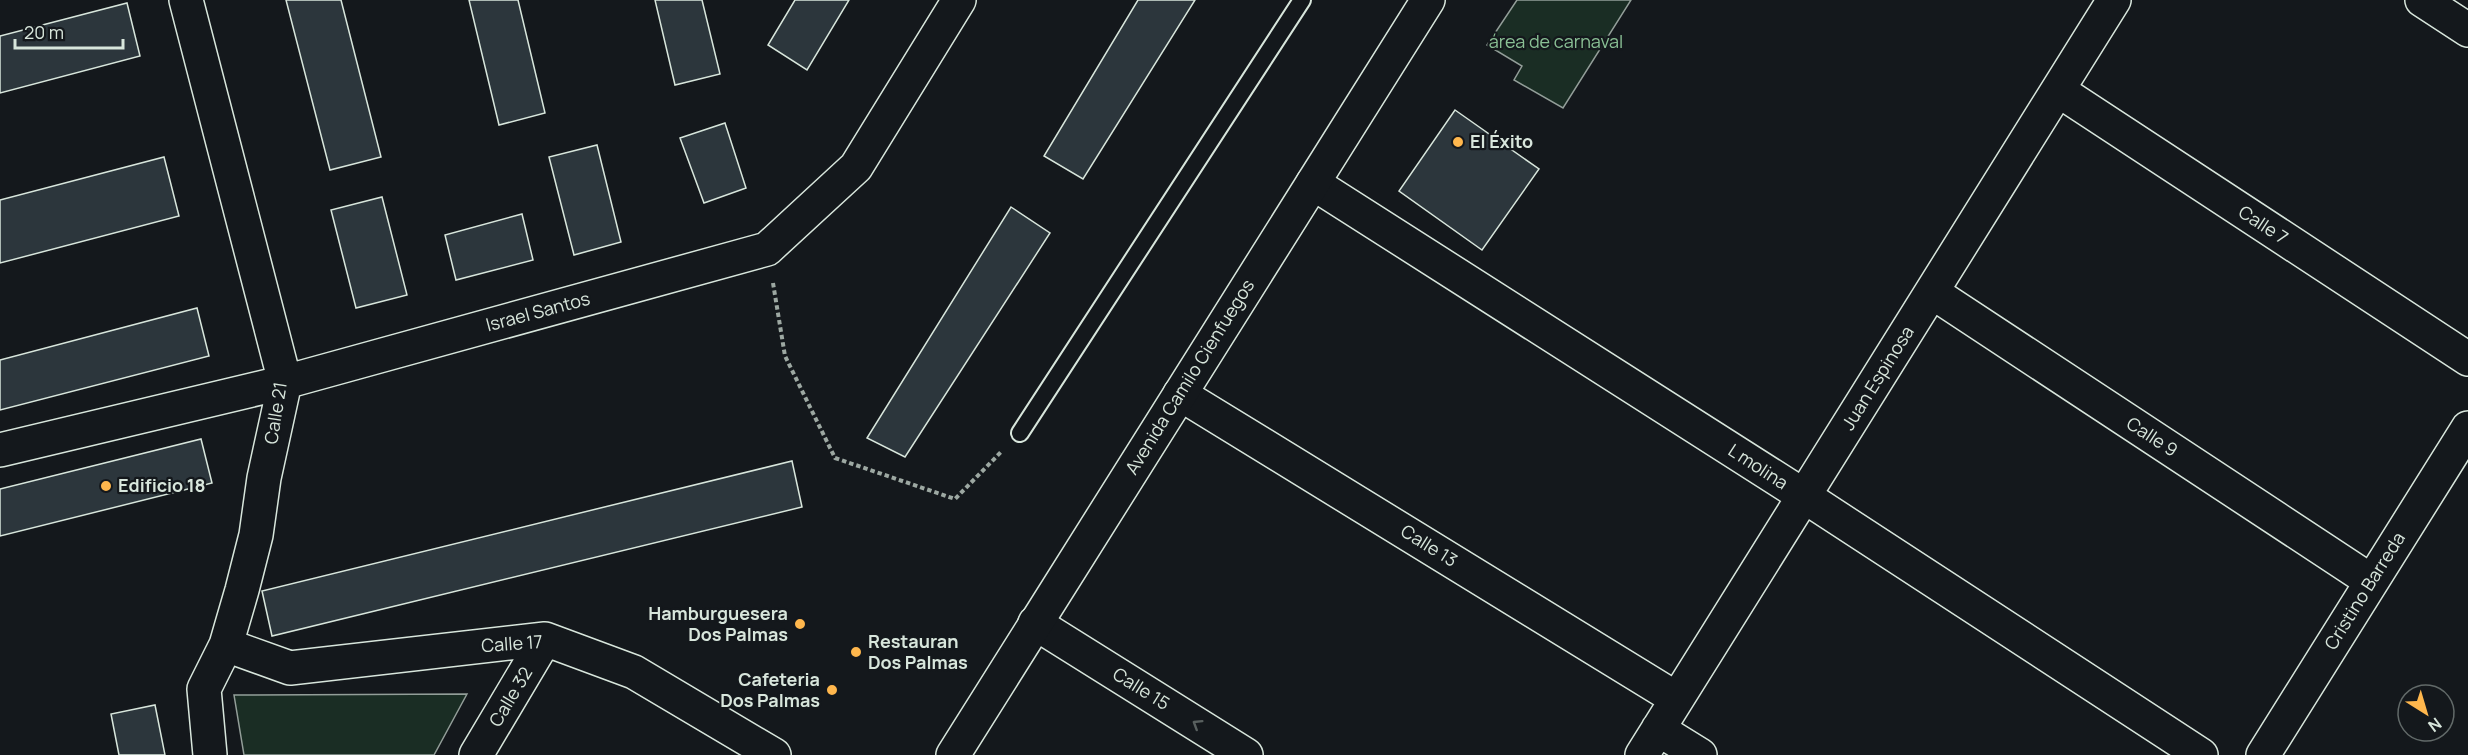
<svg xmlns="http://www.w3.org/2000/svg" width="2468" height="755" viewBox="0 0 2468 755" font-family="Manrope,sans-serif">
<rect width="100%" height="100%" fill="#14181c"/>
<!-- green -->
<path fill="#1a2d24" stroke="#939e99" stroke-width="1.5" d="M 1517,0 L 1631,0 L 1563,108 L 1514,80 L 1522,66 L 1487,45 Z
M 467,694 L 434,755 L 244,755 L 234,695 Z"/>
<!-- building -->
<path fill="#2c363c" stroke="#d8e6dc" stroke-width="1.5" d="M 286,0 L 341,0 L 381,157 L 330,170 Z
M 469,0 L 518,0 L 545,113 L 499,125 Z
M 655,0 L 702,0 L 720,74 L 675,85 Z
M 795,0 L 849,0 L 807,70 L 768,45 Z
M 1138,0 L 1195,0 L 1083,179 L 1044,156 Z
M 127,3 L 140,56 L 0,93 L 0,36 Z
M 1455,110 L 1539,169 L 1482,250 L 1399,191 Z
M 725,123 L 746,188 L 704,203 L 680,138 Z
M 597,145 L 621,242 L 574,255 L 549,157 Z
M 164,157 L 179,216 L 0,263 L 0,200 Z
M 382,197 L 407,295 L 356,308 L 331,210 Z
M 1011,207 L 1050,233 L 905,457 L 867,438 Z
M 522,214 L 533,260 L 456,280 L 445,235 Z
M 197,308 L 209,356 L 0,410 L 0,360 Z
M 201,439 L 212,483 L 0,536 L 0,489 Z
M 792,461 L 802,507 L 272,636 L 262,591 Z
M 155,705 L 165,755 L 119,755 L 111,714 Z"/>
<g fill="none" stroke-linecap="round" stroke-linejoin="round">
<!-- lane casing -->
<g stroke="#d8e6dc" stroke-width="20">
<path id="lane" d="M 1020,433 L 1302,0"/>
</g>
<!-- street casing -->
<g stroke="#d8e6dc" stroke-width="36">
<path id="street" d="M 186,0 L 285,382 L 264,478 L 256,535 L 242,590 L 226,645 L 204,689 L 210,755
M 2422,0 L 2468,30
M 2058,90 L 2468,359
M 1313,183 L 1804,496 L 2201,755
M 1932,292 L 2371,581
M 1180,394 L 1677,699
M 0,450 L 285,382 L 767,249 L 856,167 L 959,0
M 1035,623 L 1246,755
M 226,645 L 290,668 L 545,639 L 634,672 L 774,755
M 1658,729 L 1700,755
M 476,755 L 545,639
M 1642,755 L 2114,0
M 2263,755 L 2468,428"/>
</g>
<!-- secondary casing -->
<g stroke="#d8e6dc" stroke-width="36">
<path id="secondary" d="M 953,755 L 1428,0"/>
</g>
<!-- path -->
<path stroke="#9da8a2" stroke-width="4" stroke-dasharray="4.5 3" stroke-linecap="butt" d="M 773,283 L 785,356 L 835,458 L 955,499 L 1002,451"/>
<!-- lane -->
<use href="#lane" stroke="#14181c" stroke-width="16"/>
<!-- street -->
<use href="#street" stroke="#14181c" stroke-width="33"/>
<!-- secondary -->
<use href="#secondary" stroke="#14181c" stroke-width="33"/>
</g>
<!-- one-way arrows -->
<defs><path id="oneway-chevron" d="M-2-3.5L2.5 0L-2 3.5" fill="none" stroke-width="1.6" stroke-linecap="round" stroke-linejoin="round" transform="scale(1.5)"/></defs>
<use stroke="#59605f" href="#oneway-chevron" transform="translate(1197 724) rotate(-148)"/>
<!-- markers -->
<g fill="#ffb74d" stroke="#14181c" stroke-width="2">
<circle cx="1458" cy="142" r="6"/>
<circle cx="106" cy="486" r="6"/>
<circle cx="800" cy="624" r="6"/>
<circle cx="856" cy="652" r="6"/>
<circle cx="832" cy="690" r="6"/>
</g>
<g text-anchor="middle" stroke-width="4.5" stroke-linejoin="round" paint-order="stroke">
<!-- park labels -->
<g font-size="18" fill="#8ac095" stroke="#14181c">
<text x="1556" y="48">área de carnaval</text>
</g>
<!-- poi labels -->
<g font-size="18" font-weight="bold" fill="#d8e6dc" stroke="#14181c" text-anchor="start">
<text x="1470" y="148">El Éxito</text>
<text x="118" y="492">Edificio 18</text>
<text x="788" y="620" text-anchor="end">Hamburguesera<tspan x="788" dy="21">Dos Palmas</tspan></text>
<text x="868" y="648">Restauran<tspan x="868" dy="21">Dos Palmas</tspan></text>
<text x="820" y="686" text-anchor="end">Cafeteria<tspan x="820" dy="21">Dos Palmas</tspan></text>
</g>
<!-- street labels -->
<g font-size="18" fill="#d8e6dc" stroke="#14181c">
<text transform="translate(2263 225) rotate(33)" y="6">Calle 7</text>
<text transform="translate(538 312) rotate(-15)" y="6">Israel Santos</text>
<text transform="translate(1190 377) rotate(-58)" y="6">Avenida Camilo Cienfuegos</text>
<text transform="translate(1878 378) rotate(-58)" y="6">Juan Espinosa</text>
<text transform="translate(276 413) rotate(-81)" y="6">Calle 21</text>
<text transform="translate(2152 437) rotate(33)" y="6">Calle 9</text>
<text transform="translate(1758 467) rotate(33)" y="6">L molina</text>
<text transform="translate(1429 546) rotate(32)" y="6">Calle 13</text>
<text transform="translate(2365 591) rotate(-58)" y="6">Cristino Barreda</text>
<text transform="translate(512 644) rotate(-4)" y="6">Calle 17</text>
<text transform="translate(1141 689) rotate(32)" y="6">Calle 15</text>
<text transform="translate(511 697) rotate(-59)" y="6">Calle 32</text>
</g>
</g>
<!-- north arrow -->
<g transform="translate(2426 713) rotate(143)"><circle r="28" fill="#14181c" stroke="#626a69" stroke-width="1.5"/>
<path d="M0-4.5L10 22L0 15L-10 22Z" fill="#ffb74d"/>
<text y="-9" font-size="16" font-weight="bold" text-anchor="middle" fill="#d8e6dc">N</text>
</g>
<!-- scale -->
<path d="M15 39v9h108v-9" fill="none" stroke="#d8e6dc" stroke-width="3"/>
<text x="24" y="39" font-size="18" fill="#d8e6dc" stroke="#14181c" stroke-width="4.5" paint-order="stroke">20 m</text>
</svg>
